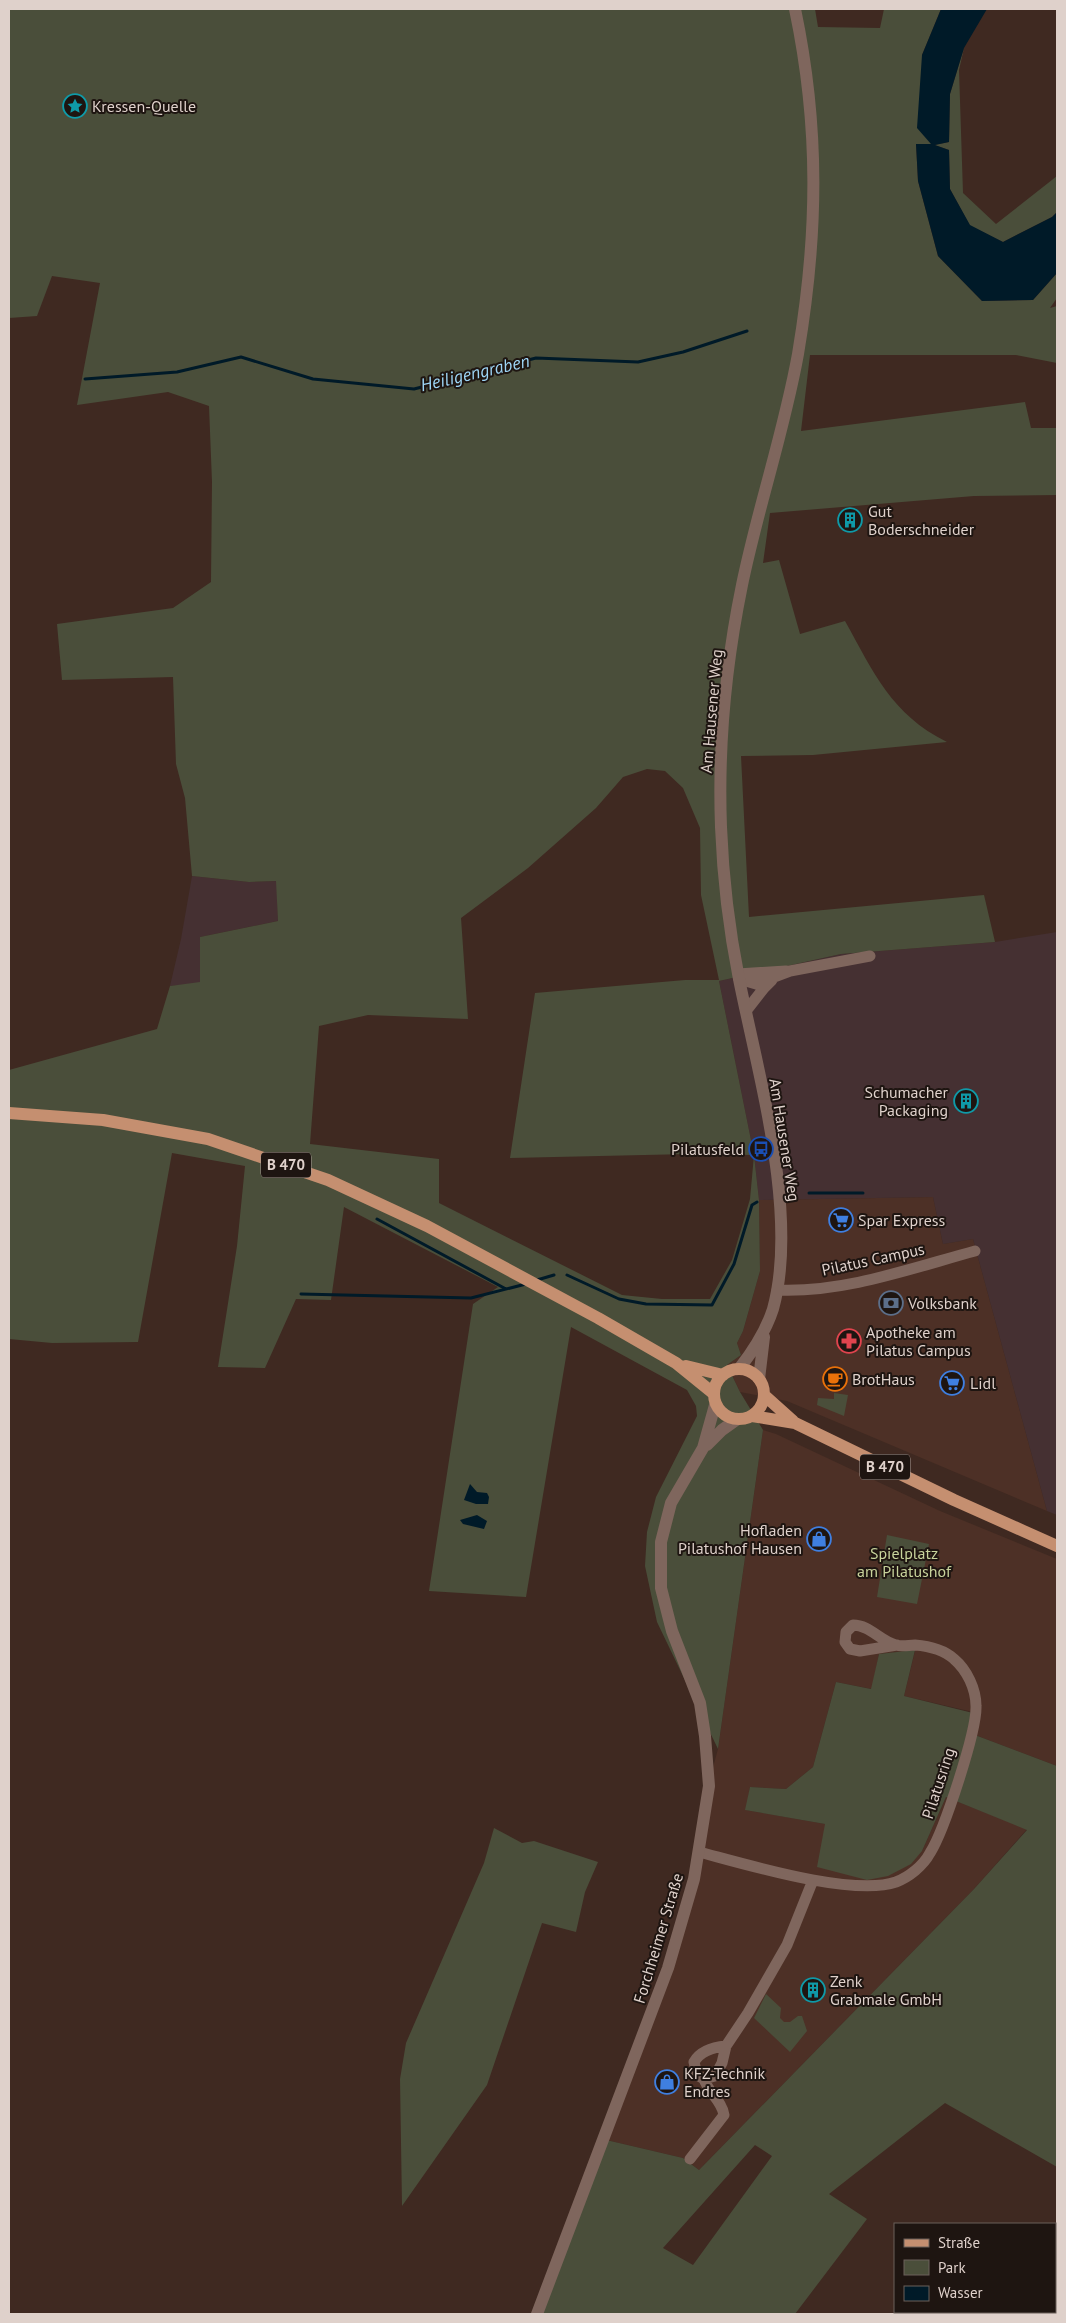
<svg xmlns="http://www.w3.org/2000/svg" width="1066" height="2323" viewBox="0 0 1066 2323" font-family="'PT Sans',sans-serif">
<rect width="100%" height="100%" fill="#3f2921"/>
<!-- built -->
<path fill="#4d3026" d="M 933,1197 L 943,1244 L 973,1239 L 1047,1511 L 787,1401 L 740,1392 L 727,1365 L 741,1355 L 737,1343 L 743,1331 L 760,1271 L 759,1200 Z
M 763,1430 L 776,1434 L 940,1511 L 1057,1559 L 1057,1766 L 967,1732 L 973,1712 L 904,1696 L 915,1651 L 879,1654 L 872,1689 L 836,1682 L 813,1767 L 786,1789 L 750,1787 L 746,1810 L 825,1824 L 922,1851 L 946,1797 L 1027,1829 L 974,1889 L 699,2170 L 683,2158 L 602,2139 L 684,1913 L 708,1786 L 718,1749 Z"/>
<!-- industrial -->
<path fill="#453032" d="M 192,876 L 249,882 L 277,881 L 278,921 L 200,937 L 200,983 L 170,986 L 181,939 Z
M 1057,932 L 1057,1515 L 1047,1511 L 973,1239 L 943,1244 L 933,1197 L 759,1200 L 754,1155 L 719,981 L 841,954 L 995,942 Z
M 1057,2236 L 1057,2314 L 984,2314 L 986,2312 L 1055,2312 L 1055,2239 Z"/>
<!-- green -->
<path fill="#4a4e3a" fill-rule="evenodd" d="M 9,9 L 815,9 L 818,27 L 880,28 L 884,9 L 941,9 L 922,55 L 932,145 L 916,144 L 918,181 L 938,256 L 982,301 L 1033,300 L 1057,273 L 1057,298 L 1050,308 L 1057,306 L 1057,363 L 1016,355 L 810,355 L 801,431 L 1025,402 L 1031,428 L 1057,428 L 1057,495 L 974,496 L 770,513 L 763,563 L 779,560 L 800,634 L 845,621 C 874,673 891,714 947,742 L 813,755 L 741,756 L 749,917 L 984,895 L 995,942 L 841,954 L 719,981 L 754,1155 L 759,1200 L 760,1271 L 743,1331 L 737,1343 L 741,1355 L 727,1365 L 740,1392 L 763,1430 L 718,1749 L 657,1622 L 645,1566 L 647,1532 L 656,1497 L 697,1416 L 696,1406 L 687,1390 L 571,1327 L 526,1597 L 429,1591 L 473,1304 L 498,1287 L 344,1207 L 331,1300 L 296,1299 L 265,1368 L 218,1367 L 237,1246 L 245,1166 L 172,1153 L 138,1342 L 52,1343 L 9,1339 L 9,1070 L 157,1029 L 170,986 L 200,982 L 200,937 L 278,921 L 276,881 L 249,882 L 192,876 L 185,798 L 176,764 L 173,677 L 62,680 L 57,624 L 173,608 L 211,582 L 212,482 L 209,406 L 168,392 L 77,405 L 100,283 L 52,276 L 37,316 L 9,318 ZM 647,769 L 665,771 L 683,788 L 700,828 L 701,895 L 719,980 L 685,980 L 535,993 L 510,1158 L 689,1154 L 754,1155 L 750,1199 L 732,1260 L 710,1299 L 662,1299 L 622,1295 L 439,1203 L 439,1159 L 310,1144 L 319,1026 L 368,1015 L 468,1019 L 461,918 L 528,868 L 596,808 L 623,777 Z
M 964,48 L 959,70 L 963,193 L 996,224 L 1057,176 L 1057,212 L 1052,217 L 1003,242 L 970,226 L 950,189 L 949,150 L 934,145 L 949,142 L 950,94 Z
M 834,1393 L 848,1395 L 844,1416 L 817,1405 L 818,1398 L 834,1399 Z
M 887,1535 L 929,1544 L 917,1604 L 877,1597 Z
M 915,1650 L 904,1696 L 973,1713 L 967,1732 L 1057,1766 L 1057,2167 L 945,2103 L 829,2194 L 867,2219 L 795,2314 L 531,2314 L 602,2139 L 683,2158 L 699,2170 L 974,1889 L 1027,1830 L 946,1797 L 922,1851 L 911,1864 L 888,1876 L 867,1880 L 817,1867 L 825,1824 L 745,1810 L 750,1787 L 786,1789 L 813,1767 L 836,1682 L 871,1689 L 879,1654 ZM 755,2145 L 772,2156 L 693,2265 L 663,2248 Z
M 494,1828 L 522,1843 L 534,1841 L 598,1862 L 585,1892 L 576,1932 L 542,1923 L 487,2085 L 402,2206 L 400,2079 L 406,2043 L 484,1863 Z
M 766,1994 L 781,2008 L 780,2018 L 784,2022 L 790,2022 L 798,2016 L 802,2016 L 807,2031 L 790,2052 L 754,2018 Z"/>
<!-- water -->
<path fill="#001a28" d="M 941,9 L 987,9 L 964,48 L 950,94 L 949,142 L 935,145 L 949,150 L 950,189 L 970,225 L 1003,242 L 1052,217 L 1057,212 L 1057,273 L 1033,300 L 982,301 L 938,256 L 918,181 L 916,144 L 931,144 L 917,128 L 922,55 Z
M 470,1484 L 477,1492 L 487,1493 L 489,1497 L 488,1504 L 476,1504 L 464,1500 Z
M 477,1515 L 487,1521 L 484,1529 L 463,1524 L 460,1520 Z"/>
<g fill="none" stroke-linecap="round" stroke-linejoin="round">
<!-- stream -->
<path stroke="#001a28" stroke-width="3" d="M 85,379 L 177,372 L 241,357 L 313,379 L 414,389 L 536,358 L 638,362 L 683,352 L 747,331
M 809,1193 L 863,1193
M 377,1219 L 506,1289
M 567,1275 L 619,1299 L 646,1304 L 712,1305 L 734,1264 L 752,1205 L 757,1202
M 537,1280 L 554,1275
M 301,1294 L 471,1298 L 526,1284"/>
<!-- street -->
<path stroke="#7f665d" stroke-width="11" d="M 738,974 L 786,971
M 739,979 L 756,984 L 790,971 L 870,956
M 746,1011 L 764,988 L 772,980
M 777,1290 C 844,1293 912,1268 975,1251
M 699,1852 C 745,1864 853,1897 896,1882 C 909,1877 923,1866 930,1853 C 944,1831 977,1731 976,1706 C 976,1689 967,1670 954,1659 C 944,1650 928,1646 915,1645 C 909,1645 902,1647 896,1645 C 880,1641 870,1625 853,1625 L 846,1632 L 845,1642 L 850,1649 L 860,1651 L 897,1645
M 726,2046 C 714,2047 701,2050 694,2062 L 697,2075 L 704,2079 L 715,2076 L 722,2063 L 726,2046 L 748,2013 L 787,1945 L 813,1880
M 690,2159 L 724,2115 C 722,2101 708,2092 704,2079"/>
<!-- secondary -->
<path stroke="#7f665d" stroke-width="12" d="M 739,1369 C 753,1351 766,1331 773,1309 C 799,1215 758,1074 739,979 C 729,929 723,878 721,827 C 718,747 726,663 742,585 C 758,507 784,432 798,354 C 818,235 820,128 795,9
M 759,1379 L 764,1337
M 707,1445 L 722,1430 L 736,1420
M 537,2314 L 668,1968 L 694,1879 L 709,1786 L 705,1736 L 700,1703 L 672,1631 L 661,1588 L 661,1542 L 671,1503 L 703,1448 L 715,1405"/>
<!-- primary -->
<path stroke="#c58f70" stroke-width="12" d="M 9,1113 L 103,1120 L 208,1139 L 328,1180 L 427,1226 L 598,1318 L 676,1363 L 713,1393
M 686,1366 L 723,1375
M714 1394a25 25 0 1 1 50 0a25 25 0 1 1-50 0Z
M 764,1395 L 793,1421
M 752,1416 L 795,1423 L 954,1500 L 1057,1546"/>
</g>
<!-- icons -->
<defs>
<g id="sight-ring" transform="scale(1.25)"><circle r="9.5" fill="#1e1511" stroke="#0f9aa8" stroke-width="1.5"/><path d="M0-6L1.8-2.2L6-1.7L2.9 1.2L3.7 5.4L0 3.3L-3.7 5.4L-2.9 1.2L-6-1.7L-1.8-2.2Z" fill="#0f9aa8"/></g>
<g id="building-ring" transform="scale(1.25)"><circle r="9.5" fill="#1e1511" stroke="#0f9aa8" stroke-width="1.5"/><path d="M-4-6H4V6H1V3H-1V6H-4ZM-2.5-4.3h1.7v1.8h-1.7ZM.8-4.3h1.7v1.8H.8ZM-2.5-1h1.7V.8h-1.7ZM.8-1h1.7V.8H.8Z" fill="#0f9aa8"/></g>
<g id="bus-ring" transform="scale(1.25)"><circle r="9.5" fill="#1e1511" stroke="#1a4fb4" stroke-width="1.5"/><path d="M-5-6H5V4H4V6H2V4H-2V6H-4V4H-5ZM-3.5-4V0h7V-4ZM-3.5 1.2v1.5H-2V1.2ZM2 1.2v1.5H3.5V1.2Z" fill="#1a4fb4"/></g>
<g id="supermarket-ring" transform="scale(1.25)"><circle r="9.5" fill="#1e1511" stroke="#3f7fe0" stroke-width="1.5"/><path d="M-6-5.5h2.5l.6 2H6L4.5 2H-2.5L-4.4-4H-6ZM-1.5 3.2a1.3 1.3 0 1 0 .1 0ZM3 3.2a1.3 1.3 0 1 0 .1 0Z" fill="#3f7fe0"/></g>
<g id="bank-ring" transform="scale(1.25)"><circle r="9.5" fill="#1e1511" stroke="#5c6f8a" stroke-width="1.5"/><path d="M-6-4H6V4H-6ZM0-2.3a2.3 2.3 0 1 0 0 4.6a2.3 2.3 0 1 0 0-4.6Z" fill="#5c6f8a"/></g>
<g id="pharmacy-ring" transform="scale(1.25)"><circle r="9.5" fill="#1e1511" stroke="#e0444e" stroke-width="1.5"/><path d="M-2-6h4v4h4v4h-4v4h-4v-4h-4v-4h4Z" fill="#e0444e"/></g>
<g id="cafe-ring" transform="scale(1.25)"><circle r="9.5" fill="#1e1511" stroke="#e8710a" stroke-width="1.5"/><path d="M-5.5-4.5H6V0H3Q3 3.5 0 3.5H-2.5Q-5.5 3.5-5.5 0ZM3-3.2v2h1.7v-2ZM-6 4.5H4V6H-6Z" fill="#e8710a"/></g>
<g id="shop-ring" transform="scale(1.25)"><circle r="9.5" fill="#1e1511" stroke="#3f7fe0" stroke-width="1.5"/><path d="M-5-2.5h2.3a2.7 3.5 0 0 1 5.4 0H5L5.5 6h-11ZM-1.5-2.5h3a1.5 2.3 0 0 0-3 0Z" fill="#3f7fe0"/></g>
</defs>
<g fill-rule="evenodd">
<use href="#sight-ring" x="75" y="106"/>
<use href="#building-ring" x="850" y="520"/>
<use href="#building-ring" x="966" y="1101"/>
<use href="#bus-ring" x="761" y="1149"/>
<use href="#supermarket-ring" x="841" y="1220"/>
<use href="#bank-ring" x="891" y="1303"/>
<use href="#pharmacy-ring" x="849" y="1341"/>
<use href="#cafe-ring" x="835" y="1379"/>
<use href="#supermarket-ring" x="952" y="1383"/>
<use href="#shop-ring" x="819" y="1539"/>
<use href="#building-ring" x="813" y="1990"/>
<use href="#shop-ring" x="667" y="2082"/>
</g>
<g text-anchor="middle" stroke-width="4" stroke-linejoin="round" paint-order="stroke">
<!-- shield labels -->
<g fill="#1e1511" stroke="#a59993" stroke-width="1">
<rect x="261" y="1152.5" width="50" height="25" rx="4"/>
<rect x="860" y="1454.5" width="50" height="25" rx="4"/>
</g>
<g font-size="15" font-weight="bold" fill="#dfd1cb">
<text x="286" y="1170">B 470</text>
<text x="885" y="1472">B 470</text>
</g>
<!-- poi labels -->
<g font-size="16" fill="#dfd1cb" stroke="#1e1511" text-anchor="start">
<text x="92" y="112">Kressen-Quelle</text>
<text x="868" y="517">Gut<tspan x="868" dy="18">Boderschneider</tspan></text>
<text x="948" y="1098" text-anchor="end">Schumacher<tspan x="948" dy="18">Packaging</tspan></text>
<text x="744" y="1155" text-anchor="end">Pilatusfeld</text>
<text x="858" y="1226">Spar Express</text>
<text x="908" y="1309">Volksbank</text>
<text x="866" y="1338">Apotheke am<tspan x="866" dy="18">Pilatus Campus</tspan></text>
<text x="852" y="1385">BrotHaus</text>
<text x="970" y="1389">Lidl</text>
<text x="802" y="1536" text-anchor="end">Hofladen<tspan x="802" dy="18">Pilatushof Hausen</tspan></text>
<text x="830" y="1987">Zenk<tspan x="830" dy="18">Grabmale GmbH</tspan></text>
<text x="684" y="2079">KFZ-Technik<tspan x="684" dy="18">Endres</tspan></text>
</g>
<!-- street labels -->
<g font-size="16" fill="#dfd1cb" stroke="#1e1511">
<text transform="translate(711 711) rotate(-85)" y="6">Am Hausener Weg</text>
<text transform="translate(785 1140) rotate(81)" y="6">Am Hausener Weg</text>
<text transform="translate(873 1259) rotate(-12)" y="6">Pilatus Campus</text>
<text transform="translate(938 1783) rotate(-72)" y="6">Pilatusring</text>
<text transform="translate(658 1938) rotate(-73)" y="6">Forchheimer Straße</text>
</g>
<!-- park labels -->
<g font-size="16" fill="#c8d39c" stroke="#1e1511">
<text x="904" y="1559">Spielplatz<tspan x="904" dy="18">am Pilatushof</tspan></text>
</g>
<!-- water labels -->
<g font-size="18" font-style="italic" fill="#9ed5f6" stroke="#1e1511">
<text transform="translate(475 373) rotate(-13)" y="6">Heiligengraben</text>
</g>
</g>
<!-- border -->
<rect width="1066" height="2323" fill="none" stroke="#dfd1cb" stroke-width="20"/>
<!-- legend -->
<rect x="894" y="2223" width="162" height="90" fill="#1e1511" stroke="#6b605b"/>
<rect x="904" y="2239" width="25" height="8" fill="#c58f70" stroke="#6b605b"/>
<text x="938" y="2248" font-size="15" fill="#dfd1cb">Straße</text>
<rect x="904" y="2260" width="25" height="15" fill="#4a4e3a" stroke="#6b605b"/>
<text x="938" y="2273" font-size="15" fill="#dfd1cb">Park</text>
<rect x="904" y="2286" width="25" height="15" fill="#001a28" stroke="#6b605b"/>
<text x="938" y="2298" font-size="15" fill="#dfd1cb">Wasser</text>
</svg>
